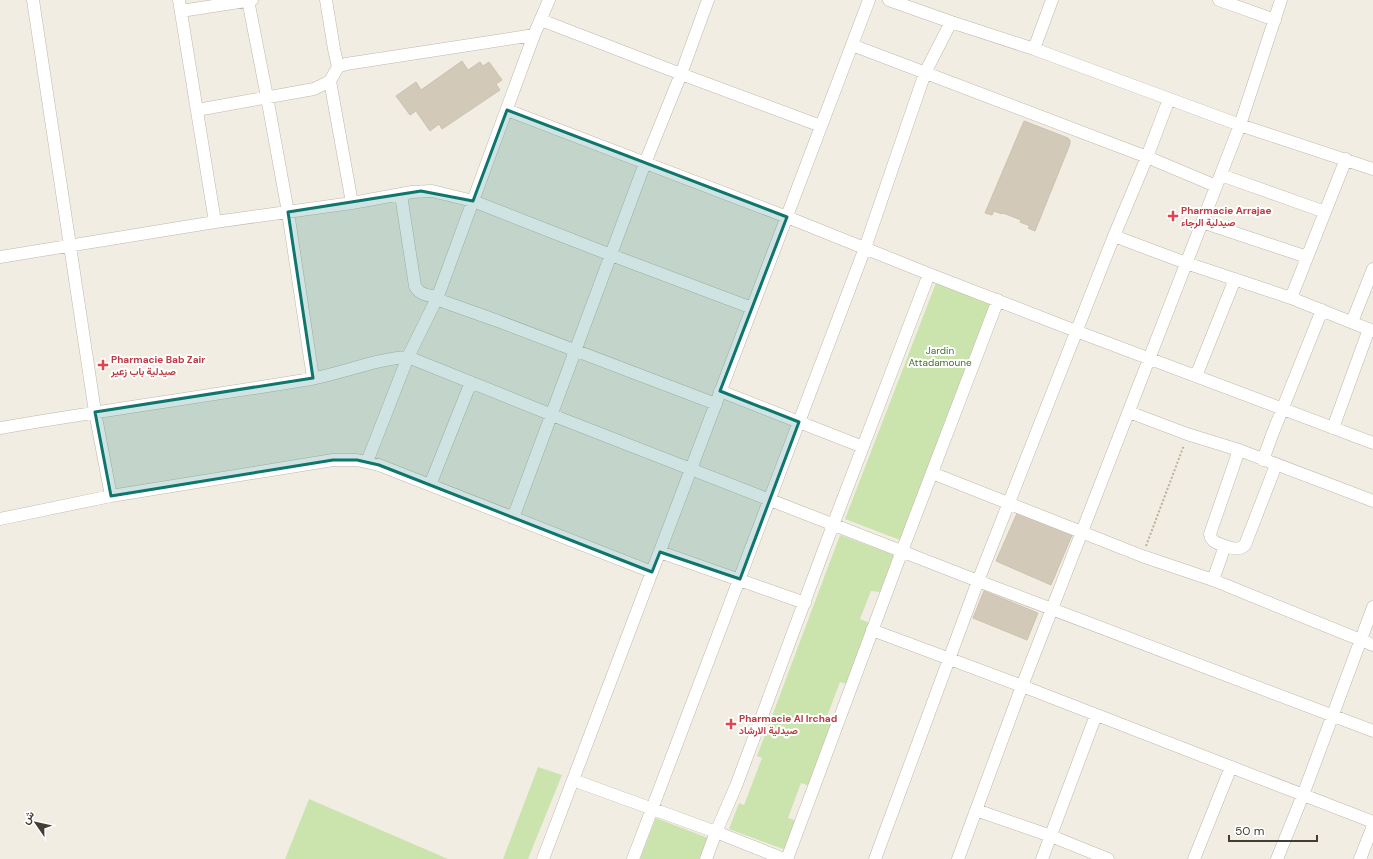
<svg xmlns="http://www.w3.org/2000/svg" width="1373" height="859" viewBox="0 0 1373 859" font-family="'DM Sans',Vazirmatn,sans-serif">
<rect width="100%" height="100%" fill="#f1ede3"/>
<!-- green -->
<path fill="#cbe4ad" d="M 936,283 L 991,304 L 900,540 L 845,519 Z
M 840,535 L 894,555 L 880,592 L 871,591 L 860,619 L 870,623 L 847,684 L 840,682 L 826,719 L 834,722 L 810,786 L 801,783 L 788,818 L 797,821 L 786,850 L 729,829 L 739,803 L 744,805 L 762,758 L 757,756 Z
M 538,767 L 562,775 L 528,859 L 503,859 Z
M 309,799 L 448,859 L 285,859 Z
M 656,818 L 708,838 L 700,859 L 640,859 Z"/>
<!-- building -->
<path fill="#d2c9b9" stroke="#ccc1ad" d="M 462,61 L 468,70 L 480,62 L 483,66 L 489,62 L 502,80 L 496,84 L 500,90 L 442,129 L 439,124 L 430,131 L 416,111 L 410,115 L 396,96 L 416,82 L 421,90 Z
M 1024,121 L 1068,138 L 1070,140 L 1070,144 L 1035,231 L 1028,228 L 1030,226 L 1020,222 L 1021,220 L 1003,213 L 1002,214 L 994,211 L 992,215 L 985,213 Z
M 1018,511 L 1072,535 L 1051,585 L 996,561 Z
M 984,591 L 1038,613 L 1027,640 L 973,618 Z"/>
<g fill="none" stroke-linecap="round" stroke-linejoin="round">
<!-- minor casing -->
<g stroke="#bfb8aa" stroke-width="13">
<path id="minor" d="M 33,0 L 95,412 L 111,496
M 179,0 L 215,222
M 248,0 L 267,97 L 288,212 L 313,378
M 326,0 L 334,49 L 338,67 L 346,64 L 534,35
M 889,0 L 951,22 L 1034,49 L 1240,125 L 1373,169
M 1219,0 L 1275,20
M 181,11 L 252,0
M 541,20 L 681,74 L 821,126
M 852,45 L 1147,157 L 1216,186
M 1034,49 L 1052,0
M 330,81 L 352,203
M 197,110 L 314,89 L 330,81 L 338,67
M 507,110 L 787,217 L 929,274 L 1076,331 L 1373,443
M 1221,175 L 1325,212
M 401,195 L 415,286 C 420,295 428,296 438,296
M 1202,222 L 1307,257
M 1114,236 L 1186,263 L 1291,298 L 1373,331
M 0,257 L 215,222 L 352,203 L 412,192 L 432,191 L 473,201 L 611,255 L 752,308
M 1291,298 L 1346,159
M 436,299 L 498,321 L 716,404
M 1352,322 L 1373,269
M 1196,376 L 1235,279
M 720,391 L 863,447
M 1129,412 L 1187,434 L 1239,450 L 1373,501
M 0,428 C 104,410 208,396 311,379 C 344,373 375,359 408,357 L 552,415 L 978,581 L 1373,731
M 1333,428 L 1369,329
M 1263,460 L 1272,435 L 1322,310
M 367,462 L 408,357 L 438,296 L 534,35 L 549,0
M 932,473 L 1142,556 L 1213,580 L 1373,645
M 430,485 L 471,382
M 513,518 L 645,163 L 681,74 L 708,0
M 0,519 L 111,496 L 333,460 L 357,460 L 379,465 L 652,572
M 1225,546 C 1217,543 1211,542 1210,534 L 1239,450
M 660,552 L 805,603
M 1213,580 L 1225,546 C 1232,548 1239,551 1245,545 L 1276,465
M 872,630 L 1022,686 L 1373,822
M 573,780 L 716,832 L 784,859
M 976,810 L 1051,836 L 1108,859
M 543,859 L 869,0
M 633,859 L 865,248 L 925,73 L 951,22
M 706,859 L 716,832 L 736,786 L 833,525 L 929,274
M 787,859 L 902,551 L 998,300
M 875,859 L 978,581 L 1114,236 L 1147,157 L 1169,99
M 958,859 L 1022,686 L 1240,125 L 1281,0
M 1042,859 L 1096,715
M 1194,859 L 1231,767
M 1277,859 L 1303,795 L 1373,607
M 1360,859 L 1373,826"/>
</g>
<!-- path -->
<path stroke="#bdb198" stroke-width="2" stroke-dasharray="2 2" stroke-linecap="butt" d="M 1146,546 L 1184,445"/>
<!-- minor -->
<use href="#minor" stroke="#fff" stroke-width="12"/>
</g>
<!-- marked area -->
<path fill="#0f766e" fill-opacity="0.2" stroke="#0f766e" stroke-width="3" stroke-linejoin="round" d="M 507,110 L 787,217 L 720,391 L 799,422 L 740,579 L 660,552 L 652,572 L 379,465 L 357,460 L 333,460 L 111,496 L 95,412 L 313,378 L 288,212 L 421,191 L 473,201 Z"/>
<!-- markers -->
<g fill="#e0444e" stroke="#fff" stroke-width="1.5">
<path d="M1171 210h4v4h4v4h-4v4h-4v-4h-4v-4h4z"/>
<path d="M101 359h4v4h4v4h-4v4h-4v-4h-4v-4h4z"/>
<path d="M729 718h4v4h4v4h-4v4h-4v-4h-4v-4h4z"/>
</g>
<g text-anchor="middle" stroke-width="4" stroke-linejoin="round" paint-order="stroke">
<!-- health labels -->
<g font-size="10" font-weight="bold" fill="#be3a42" stroke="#fff" text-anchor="start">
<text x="1181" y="214">Pharmacie Arrajae<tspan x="1181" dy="12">صيدلية الرجاء</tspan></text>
<text x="111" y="363">Pharmacie Bab Zair<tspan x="111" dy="12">صيدلية باب زعير</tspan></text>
<text x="739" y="722">Pharmacie Al Irchad<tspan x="739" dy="12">صيدلية الارشاد</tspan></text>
</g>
<!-- park labels -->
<g font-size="10" fill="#44712a" stroke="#fff">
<text x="940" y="354">Jardin<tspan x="940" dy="12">Attadamoune</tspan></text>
</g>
</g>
<!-- north arrow -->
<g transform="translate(36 823) rotate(304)" stroke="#ffffff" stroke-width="3" paint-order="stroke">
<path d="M0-3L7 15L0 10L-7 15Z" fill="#433d34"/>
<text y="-6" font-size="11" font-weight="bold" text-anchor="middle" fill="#433d34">ش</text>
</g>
<!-- scale -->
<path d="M1229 835v6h88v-6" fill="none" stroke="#433d34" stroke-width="2"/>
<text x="1235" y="835" font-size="12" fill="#433d34" stroke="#ffffff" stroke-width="3" paint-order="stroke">50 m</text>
</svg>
